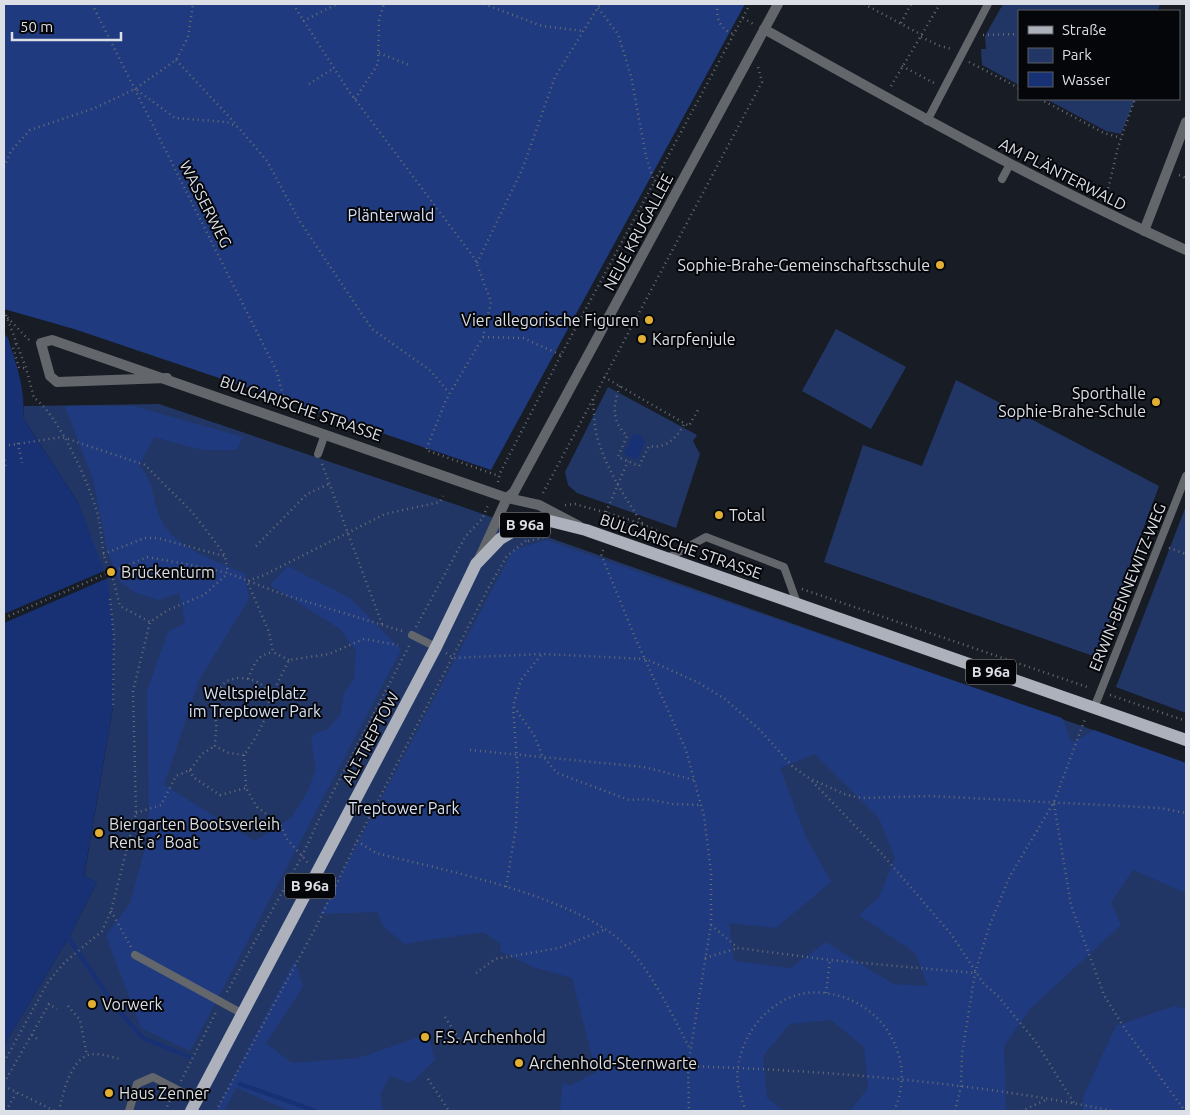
<svg xmlns="http://www.w3.org/2000/svg" width="1190" height="1115" viewBox="0 0 1190 1115" font-family="Ubuntu,sans-serif">
<rect width="100%" height="100%" fill="#171c25"/>
<!-- green -->
<path fill="#223666" d="M 1003,4 L 1160,4 L 1158,11 L 1019,11 L 1019,85 L 982,65 L 981,49 L 986,49 L 985,36 Z
M 1046,99 L 1135,99 L 1121,134 L 1106,131 Z
M 836,329 L 906,367 L 871,429 L 802,391 Z
M 956,380 L 1159,486 L 1096,657 L 824,562 L 863,445 L 922,466 Z
M 608,387 L 697,435 L 693,441 L 700,454 L 676,528 L 577,493 L 568,485 L 565,472 Z
M 159,404 L 463,507 L 1186,763 L 1186,1111 L 4,1111 L 4,1045 L 69,937 L 97,882 L 84,877 L 113,707 L 114,636 L 79,504 L 23,418 L 24,406 Z
M 1186,506 L 1186,713 L 1116,687 Z"/>
<!-- forest -->
<path fill="#1f3a7e" fill-rule="evenodd" d="M 4,4 L 745,4 L 491,470 L 74,329 L 4,309 Z
M 65,406 L 133,406 L 243,437 L 237,450 L 202,450 L 154,437 L 139,466 C 155,481 152,503 162,522 C 178,550 218,561 245,574 L 249,599 L 199,680 L 164,785 L 255,841 L 291,818 L 309,789 L 316,768 L 311,741 L 314,734 L 328,729 L 340,715 L 344,693 L 354,679 L 356,651 L 340,629 L 270,585 L 288,566 L 350,598 L 401,650 L 190,1051 L 141,1028 L 106,936 L 130,903 L 149,834 L 147,691 L 168,632 L 185,623 L 179,593 L 158,600 L 134,592 L 119,581 L 107,550 L 93,480 Z
M 546,540 L 1062,718 L 1072,743 L 1094,730 L 1186,763 L 1186,893 L 1133,870 L 1111,902 L 1121,925 L 1030,1009 L 1004,1046 L 1006,1111 L 850,1111 L 868,1088 L 864,1047 L 831,1020 L 790,1024 L 763,1056 L 767,1098 L 783,1111 L 560,1111 L 563,1082 L 570,1086 L 596,1072 L 572,978 L 533,967 L 501,952 L 500,943 L 483,932 L 404,944 L 383,926 L 377,912 L 320,914 L 513,550 ZM 815,754 L 879,818 L 895,858 L 879,897 L 859,915 L 915,953 L 928,986 L 893,984 L 826,942 L 791,968 L 734,961 L 729,923 L 776,928 L 831,882 L 806,837 L 780,768 Z
M 295,960 L 303,987 L 266,1043 L 292,1063 L 358,1058 L 428,1034 L 435,1060 L 411,1083 L 390,1076 L 380,1095 L 383,1111 L 290,1111 L 236,1088 L 224,1111 L 216,1111 Z
M 1174,1006 L 1186,1009 L 1186,1111 L 1083,1111 L 1083,1097 L 1116,1026 Z"/>
<!-- water -->
<path fill="#173174" d="M 4,333 L 8,338 C 16,364 26,390 23,418 L 79,504 L 108,582 L 110,599 L 114,636 L 113,707 L 84,876 L 97,882 L 69,937 L 4,1045 Z
M 636,434 L 640,434 L 645,442 L 637,460 L 624,454 L 632,436 Z"/>
<!-- pier -->
<path fill="#171c25" d="M 104,571 L 108,578 L 4,623 L 4,614 Z"/>
<g fill="none" stroke-linecap="round" stroke-linejoin="round">
<!-- stream -->
<path stroke="#173174" stroke-width="4.5" d="M 66,934 L 116,1008 L 143,1038 L 189,1057
M 240,1084 L 316,1111"/>
<!-- path -->
<path stroke="#686d75" stroke-width="2.5" stroke-dasharray="1 4" stroke-linecap="butt" d="M 92,4 L 277,372 L 285,404 L 283,410
M 293,4 L 348,90 L 475,259 L 491,302 L 483,337 L 446,400 L 426,450 L 499,476
M 484,4 L 542,26 L 583,31
M 595,4 L 618,34 L 631,76 L 646,156 L 654,182
M 718,4 C 715,17 720,30 734,34
M 864,4 L 922,35
M 743,18 L 755,25
M 303,21 L 337,4
M 901,23 L 911,4
M 983,35 L 1019,34
M 921,37 L 940,46 L 952,49
M 379,53 L 409,65
M 176,60 L 237,125
M 969,62 L 1019,88
M 902,66 L 934,83
M 309,84 L 334,68
M 891,86 L 940,4
M 137,90 L 175,118 L 227,122 L 238,127 L 267,161 L 299,220 L 372,329 L 431,371 L 449,393
M 355,99 L 378,64 L 379,19 L 384,4
M 1040,99 L 1104,133 L 1121,138
M 4,167 L 11,151 L 30,130 L 95,108 L 135,89 L 176,60 L 188,37 L 193,4
M 1179,175 L 1186,178
M 1106,198 L 1118,147 L 1135,99
M 477,263 L 522,170 L 555,77 L 600,4
M 4,314 L 30,341
M 6,315 L 26,368 L 34,398 C 58,414 89,483 97,512 C 102,530 101,548 107,565
M 483,337 L 523,338 L 561,355
M 16,344 L 13,347 L 19,368 L 26,368
M 604,377 L 689,426 L 698,410
M 620,386 C 613,406 611,420 627,436 L 618,457 L 639,466 L 649,446 C 667,449 676,438 685,423
M 593,399 C 594,411 594,425 597,437 C 607,470 625,498 644,526
M 18,443 L 22,463
M 4,446 L 62,437 L 145,465 L 192,512 L 214,540 L 225,556 L 228,573
M 4,455 L 6,470
M 322,464 L 382,624
M 498,482 L 500,473 L 561,355 L 750,4
M 543,493 L 762,82 L 758,67
M 565,505 L 575,504 C 605,513 650,522 674,542
M 606,512 L 628,461
M 621,530 L 625,519
M 528,541 L 549,536
M 256,546 L 307,494 L 329,484
M 1169,548 L 1186,554
M 603,550 L 601,554 L 634,635 L 686,750 L 704,816 L 711,872 L 711,924 L 688,1066 L 689,1111
M 103,554 L 145,538 L 157,538 L 224,556
M 115,571 L 147,557 L 191,565 L 228,573 L 282,594 L 402,631
M 113,579 L 120,606 L 150,622
M 802,589 L 1090,688
M 110,599 L 114,636 L 113,707
M 4,618 L 106,574
M 416,627 L 465,537 L 482,519 L 489,503
M 446,653 L 453,658 L 542,654 L 646,659 L 699,683 L 725,699 L 760,730 L 793,767 L 809,778 L 844,794 L 861,798 L 931,796 L 1160,808 L 1186,813
M 289,660 L 273,652 L 269,632 L 247,581 L 262,576 L 385,514 L 440,502 L 443,496
M 237,678 C 293,679 261,731 244,755 L 229,753 L 215,746 C 215,738 217,729 216,722 C 214,702 212,697 226,681 Z
M 248,679 C 254,664 257,655 273,652
M 1110,695 L 1186,721
M 270,698 L 289,660 L 329,654 L 364,639 L 398,645
M 514,707 L 534,735 L 542,755 L 557,773 L 629,800 L 646,799 L 673,804 L 701,805
M 470,750 L 644,767 L 694,780
M 244,755 L 246,788 L 257,807 L 280,824 L 287,839 L 308,863
M 190,770 L 193,777 L 220,795 L 246,788
M 812,781 L 882,854 L 951,934 L 984,984 L 997,995 L 1036,1042 L 1074,1103
M 1054,804 L 1071,905 L 1104,995 L 1125,1029 L 1185,1111
M 136,813 L 161,805 L 176,776 L 190,770 L 202,754 L 215,746
M 357,841 L 376,853 C 446,871 585,897 632,952 C 656,980 672,1015 689,1047
M 506,887 L 516,827 L 518,775 L 513,706 L 521,680 L 541,655
M 111,911 L 131,947
M 711,925 L 738,948 L 830,960 L 975,973
M 705,958 L 738,948
M 476,973 L 495,959 L 559,948 L 606,929
M 227,992 L 302,856 L 322,813 L 409,646
M 826,993 L 830,960
M 68,1006 L 80,1020 L 87,1056
M 445,1017 L 460,1040
M 32,1035 L 39,1040
M 4,1062 L 48,982 L 65,962 L 102,931 L 111,911 L 136,813 L 133,691 L 150,622 L 168,610 L 204,595 L 228,573
M 688,1066 C 831,1071 973,1082 1113,1111
M 428,1079 L 449,1111
M 181,1081 L 217,1010
M 4,1083 L 49,1004 L 57,1009
M 4,1086 L 55,1111
M 6,1111 L 16,1093
M 59,1111 C 63,1094 69,1063 88,1055 C 97,1052 111,1057 120,1059
M 165,1111 L 171,1099
M 216,1111 L 316,927 L 357,841 L 490,585 L 507,556 L 528,539
M 746,1111 C 741,1098 735,1081 738,1067 C 744,1025 781,987 825,993 C 883,1000 918,1059 894,1111
M 955,1111 L 961,1086 L 962,1054 L 975,973 L 989,927 L 1010,876 L 1054,802 L 1085,719
M 1021,1111 L 1048,1099"/>
<!-- service -->
<path stroke="#63666b" stroke-width="8" d="M 927,121 L 988,4
M 1002,179 L 1010,164
M 318,454 L 325,434
M 666,559 L 706,537 L 784,567 L 797,603
M 412,635 L 436,647
M 1094,708 L 1186,476
M 135,955 L 243,1014
M 129,1111 L 137,1084 L 153,1077 L 197,1100"/>
<!-- minor -->
<path stroke="#63666b" stroke-width="10" d="M 764,29 C 903,107 1041,184 1186,250
M 1144,231 L 1186,122
M 167,378 L 57,382 L 50,376 L 41,343 L 52,340 L 507,498 L 539,505 L 579,526"/>
<!-- tertiary -->
<path stroke="#63666b" stroke-width="10" d="M 480,557 L 507,498 L 514,492 L 778,4"/>
<!-- primary -->
<path stroke="#acb1bc" stroke-width="12" d="M 191,1111 L 436,647 L 476,564 L 500,539 L 522,526 L 538,521 L 550,521 L 586,530 L 1186,740"/>
</g>
<!-- markers -->
<g fill="#e1af34" stroke="#05060a" stroke-width="2">
<circle cx="940" cy="265" r="5"/>
<circle cx="649" cy="320" r="5"/>
<circle cx="642" cy="339" r="5"/>
<circle cx="1156" cy="402" r="5"/>
<circle cx="719" cy="515" r="5"/>
<circle cx="111" cy="572" r="5"/>
<circle cx="99" cy="833" r="5"/>
<circle cx="92" cy="1004" r="5"/>
<circle cx="425" cy="1037" r="5"/>
<circle cx="519" cy="1063" r="5"/>
<circle cx="109" cy="1093" r="5"/>
</g>
<g text-anchor="middle" stroke-width="4" stroke-linejoin="round" paint-order="stroke">
<!-- shield labels -->
<g fill="#05060a" stroke="#9c9ea4" stroke-width="1">
<rect x="500" y="512.5" width="50" height="25" rx="4"/>
<rect x="966" y="659.5" width="50" height="25" rx="4"/>
<rect x="285" y="873.5" width="50" height="25" rx="4"/>
</g>
<g font-size="15" font-weight="bold" fill="#dcdfe6">
<text x="525" y="530">B 96a</text>
<text x="991" y="677">B 96a</text>
<text x="310" y="891">B 96a</text>
</g>
<!-- street labels -->
<g font-size="16" fill="#dcdfe6" stroke="#05060a">
<text transform="translate(1063 174) rotate(27)" y="6">AM PLÄNTERWALD</text>
<text transform="translate(206 204) rotate(63)" y="6">WASSERWEG</text>
<text transform="translate(638 232) rotate(-62)" y="6">NEUE KRUGALLEE</text>
<text transform="translate(301 408) rotate(19)" y="6">BULGARISCHE STRASSE</text>
<text transform="translate(681 546) rotate(19)" y="6">BULGARISCHE STRASSE</text>
<text transform="translate(1127 587) rotate(-68)" y="6">ERWIN-BENNEWITZ-WEG</text>
<text transform="translate(370 738) rotate(-62)" y="6">ALT-TREPTOW</text>
</g>
<!-- park labels -->
<g font-size="16" fill="#d8e2f6" stroke="#05060a">
<text x="391" y="221">Plänterwald</text>
<text x="255" y="699">Weltspielplatz<tspan x="255" dy="18">im Treptower Park</tspan></text>
<text x="404" y="814">Treptower Park</text>
</g>
<!-- poi labels -->
<g font-size="16" fill="#dcdfe6" stroke="#05060a" text-anchor="start">
<text x="930" y="271" text-anchor="end">Sophie-Brahe-Gemeinschaftsschule</text>
<text x="639" y="326" text-anchor="end">Vier allegorische Figuren</text>
<text x="652" y="345">Karpfenjule</text>
<text x="1146" y="399" text-anchor="end">Sporthalle<tspan x="1146" dy="18">Sophie-Brahe-Schule</tspan></text>
<text x="729" y="521">Total</text>
<text x="121" y="578">Brückenturm</text>
<text x="109" y="830">Biergarten Bootsverleih<tspan x="109" dy="18">Rent a´ Boat</tspan></text>
<text x="102" y="1010">Vorwerk</text>
<text x="435" y="1043">F.S. Archenhold</text>
<text x="529" y="1069">Archenhold-Sternwarte</text>
<text x="119" y="1099">Haus Zenner</text>
</g>
</g>
<!-- border -->
<rect width="1190" height="1115" fill="none" stroke="#dcdfe6" stroke-width="10"/>
<!-- legend -->
<rect x="1018" y="10" width="162" height="90" fill="#05060a" stroke="#5b5d62"/>
<rect x="1028" y="26" width="25" height="8" fill="#acb1bc" stroke="#5b5d62"/>
<text x="1062" y="35" font-size="15" fill="#dcdfe6">Straße</text>
<rect x="1028" y="48" width="25" height="15" fill="#223666" stroke="#5b5d62"/>
<text x="1062" y="60" font-size="15" fill="#dcdfe6">Park</text>
<rect x="1028" y="72" width="25" height="15" fill="#173174" stroke="#5b5d62"/>
<text x="1062" y="85" font-size="15" fill="#dcdfe6">Wasser</text>
<!-- scale -->
<path d="M12 32v8h109v-8" fill="none" stroke="#dcdfe6" stroke-width="2.5"/>
<text x="20" y="32" font-size="15" fill="#dcdfe6" stroke="#05060a" stroke-width="4" paint-order="stroke">50 m</text>
</svg>
